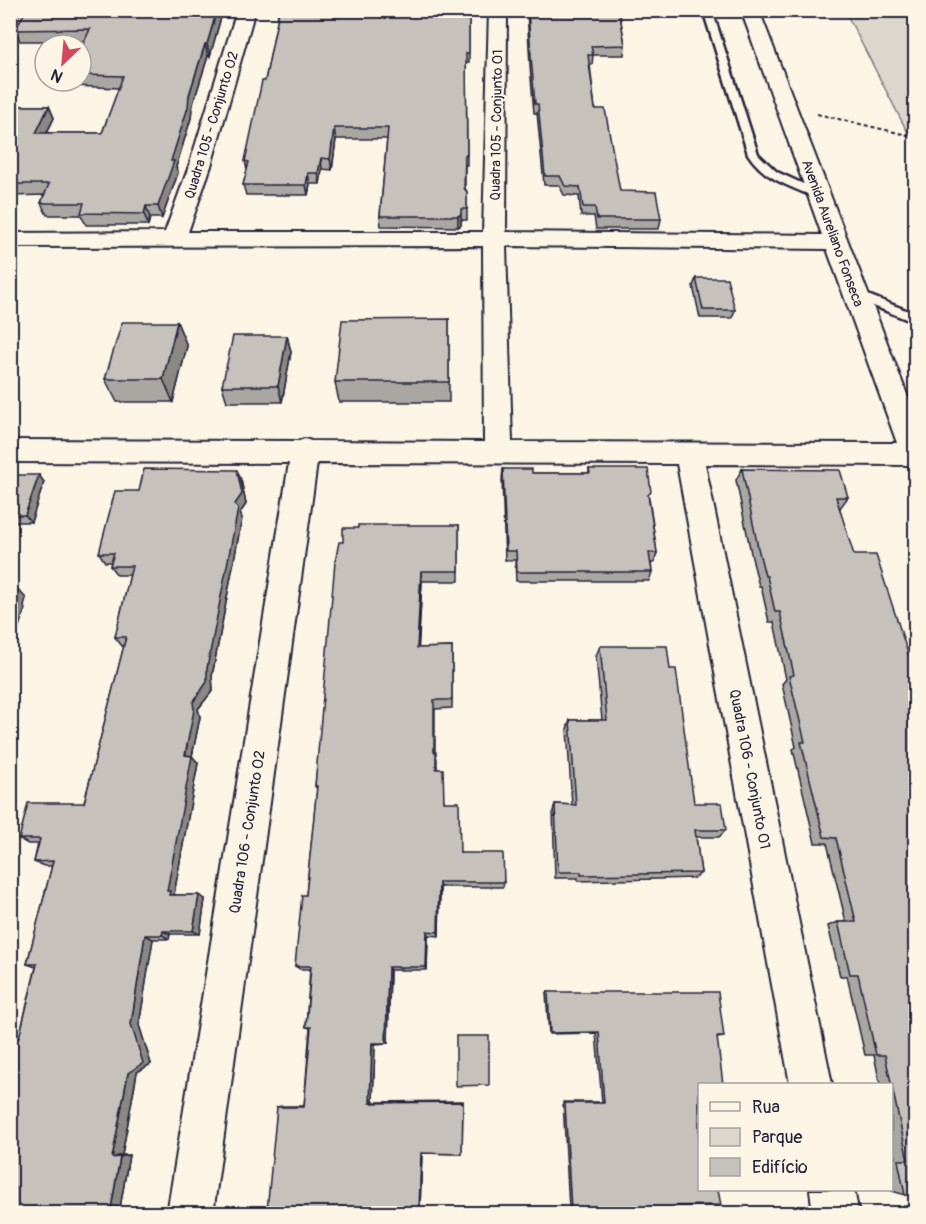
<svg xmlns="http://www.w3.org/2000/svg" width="926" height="1224" viewBox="0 0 926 1224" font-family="Pangolin,sans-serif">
<rect width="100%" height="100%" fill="#fcf5e5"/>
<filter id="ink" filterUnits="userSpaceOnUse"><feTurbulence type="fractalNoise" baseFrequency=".0167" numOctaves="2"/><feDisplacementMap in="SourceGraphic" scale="12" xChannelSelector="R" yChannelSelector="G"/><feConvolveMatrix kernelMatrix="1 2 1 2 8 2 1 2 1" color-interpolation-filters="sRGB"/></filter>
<g filter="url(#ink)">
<!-- green -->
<path fill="#dcd6cc" stroke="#7f7c84" stroke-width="1.5" d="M 845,11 L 915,11 L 915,136 L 909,135 Z"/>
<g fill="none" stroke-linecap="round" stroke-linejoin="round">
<!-- service casing -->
<g stroke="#22223b" stroke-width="5">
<path id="service" d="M 703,10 L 712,10 L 758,154 L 777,172 L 823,193 L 823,197 L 815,197 C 789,186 764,179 748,154 Z
M 855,290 L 916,314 L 916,323 L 851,297 L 849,294 L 851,291 Z"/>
</g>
<!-- minor casing -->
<g stroke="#22223b" stroke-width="4">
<path id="minor" d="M 10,10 L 21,10 L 16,18 L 10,19 Z
M 237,10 L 255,10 L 211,166 L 188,232 L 483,232 L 489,10 L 507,10 L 506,232 L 822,235 L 741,10 L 759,10 L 916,418 L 916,467 L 910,465 L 705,464 L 832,1084 L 790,1084 L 677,464 L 317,463 L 213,1214 L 167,1214 L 289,463 L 10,462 L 10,440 L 299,441 L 305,439 L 311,441 L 484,442 L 483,246 L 10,247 L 10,233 L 165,232 L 189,166 ZM 506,246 L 827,249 L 897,443 L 512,442 Z
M 810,1190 L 854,1190 L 859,1214 L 813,1214 Z"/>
</g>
<!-- path -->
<path stroke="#22223b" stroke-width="2" stroke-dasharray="4 3" stroke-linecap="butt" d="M 817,114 L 916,137"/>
<!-- service -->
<use href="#service" fill="#fcf5e5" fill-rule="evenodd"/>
<!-- minor -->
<use href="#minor" fill="#fcf5e5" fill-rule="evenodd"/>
</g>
<!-- wall -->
<path fill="#aaa6a1" stroke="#22223b" stroke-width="1.5" d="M 26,10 L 223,10 L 210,56 L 208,56 L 192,107 L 191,118 L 176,167 L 178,173 L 162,218 L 150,218 L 148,225 L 86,225 L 81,215 L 47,215 L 41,203 L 44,195 L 10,196 L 10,106 L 49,106 L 54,118 L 47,133 L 102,133 L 119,88 L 73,86 L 71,81 L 81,81 L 81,49 L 85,41 L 20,41 L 15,30 Z
M 277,10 L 469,10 L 469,63 L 466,63 L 467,165 L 465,165 L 465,188 L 467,192 L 467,220 L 461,220 L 461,225 L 458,227 L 381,226 L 380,216 L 387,139 L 336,139 L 332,170 L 322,169 L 320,184 L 310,184 L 308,195 L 246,195 L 243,185 L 247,170 L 245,161 L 265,81 L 278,17 Z
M 527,10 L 619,10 L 625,45 L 624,55 L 593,55 L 592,65 L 590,65 L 595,109 L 620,191 L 661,219 L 659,229 L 596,229 L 594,216 L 581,216 L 579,196 L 564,195 L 559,185 L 544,185 L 537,113 L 534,113 L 530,66 Z
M 696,278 L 735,310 L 732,318 L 700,318 L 693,286 Z
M 449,319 L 449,402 L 339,402 L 335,382 Z
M 177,322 L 187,346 L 173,402 L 117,402 L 105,379 Z
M 287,336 L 291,352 L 282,402 L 227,402 L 222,386 Z
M 503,469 L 532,473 L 589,473 L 589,469 L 649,498 L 657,553 L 654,563 L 651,563 L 652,572 L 649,581 L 516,581 L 515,560 L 505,560 L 502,479 Z
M 742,469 L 848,497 L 840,508 L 915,1195 L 905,1195 L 892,1191 L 891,1157 L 896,1158 L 891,1138 L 891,1084 L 880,1084 L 874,1055 L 865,1055 L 847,976 L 840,976 L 828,926 L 838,922 L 846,922 L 827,843 L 815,843 L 793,749 L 796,747 L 782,684 L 786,679 L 774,622 L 769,622 L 761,586 L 759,586 L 752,558 L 736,480 Z
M 10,475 L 44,482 L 31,522 L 10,522 Z
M 241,480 L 246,504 L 240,513 L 242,518 L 212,676 L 213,690 L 198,709 L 200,717 L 192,756 L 198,763 L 174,894 L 176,895 L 199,895 L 205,899 L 200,934 L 170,934 L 169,939 L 153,939 L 139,1025 L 151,1064 L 137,1072 L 122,1155 L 129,1155 L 119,1214 L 19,1038 L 36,967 L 27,964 L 52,866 L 44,866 L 34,862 L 38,844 L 28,844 L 19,839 L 84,803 L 124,646 L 122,646 L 115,637 L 130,575 L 117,575 L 110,566 L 111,562 L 105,562 L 99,553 L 139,491 Z
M 459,525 L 459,581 L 422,581 L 418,648 L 452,647 L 452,708 L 435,709 L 435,752 L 437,759 L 437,769 L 444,802 L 460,853 L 504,882 L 503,887 L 440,887 L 439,936 L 428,935 L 427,970 L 390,970 L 388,1043 L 375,1044 L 373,1102 L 463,1101 L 462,1154 L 422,1153 L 420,1207 L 277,1107 L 282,1106 L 304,1106 L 310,1028 L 306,1027 L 310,969 L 300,969 L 295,966 L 306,895 L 317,789 L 315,786 L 343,542 Z
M 600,646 L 670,669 L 694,803 L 726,830 L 719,837 L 696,837 L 701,873 L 695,878 L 578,881 L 578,878 L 555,878 L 553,811 L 555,804 L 572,805 L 567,729 L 570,720 L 602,720 L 596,656 Z
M 548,992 L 724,1037 L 717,1038 L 674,1206 L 571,1210 L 569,1208 L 563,1102 L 602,1102 L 596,1033 L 549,1034 L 546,993 Z"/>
<!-- shaded-wall -->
<path fill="#8b8783" stroke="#22223b" stroke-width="1.5" d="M 217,10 L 223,10 L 210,56 L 207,44 Z
M 205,44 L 208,56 L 192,107 L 191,118 L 176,167 L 178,173 L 162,218 L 158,206 L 189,95 Z
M 49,106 L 54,118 L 41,144 L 36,133 Z
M 334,128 L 336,139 L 332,170 L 330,159 Z
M 321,158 L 322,169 L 320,184 L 318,173 Z
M 308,173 L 310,184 L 308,195 L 306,185 Z
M 146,206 L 150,218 L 148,225 L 144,214 Z
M 461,214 L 461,225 L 458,227 L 458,216 Z
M 177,322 L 187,346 L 173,402 L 163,379 Z
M 287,336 L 291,352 L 282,402 L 278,386 Z
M 237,470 L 241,480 L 246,504 L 240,513 L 242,518 L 212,676 L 213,690 L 198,709 L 200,717 L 192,756 L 198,763 L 174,894 L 176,895 L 169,895 L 167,891 L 193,702 L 207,668 L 235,504 Z
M 39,475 L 44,482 L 31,522 L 25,515 Z
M 421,571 L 422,581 L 418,657 L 417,648 Z
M 18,590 L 26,598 L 24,607 L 25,609 L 10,653 L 10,620 Z
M 439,882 L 440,887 L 439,936 L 438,932 Z
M 199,895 L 205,899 L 200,934 L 193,931 Z
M 163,931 L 170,934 L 169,939 L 162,935 Z
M 427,931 L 428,935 L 427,970 L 426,967 Z
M 145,935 L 153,939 L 139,1025 L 151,1064 L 137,1072 L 122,1155 L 112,1158 L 128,1073 L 131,1024 Z
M 388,967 L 390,970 L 388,1043 L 386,1043 Z
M 372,1043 L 375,1044 L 373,1102 L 370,1103 Z
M 422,1151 L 420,1207 L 419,1211 L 421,1153 Z
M 129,1155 L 119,1214 L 110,1214 L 120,1157 Z"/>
<!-- building -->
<path fill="#c6c1bb" stroke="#22223b" stroke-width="1.5" d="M 26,10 L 217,10 L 207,44 L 205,44 L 189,95 L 188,107 L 171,161 L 174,161 L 158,206 L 146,206 L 144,214 L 81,213 L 84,203 L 41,203 L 49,184 L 10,184 L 10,106 L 49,106 L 36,133 L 102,133 L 123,76 L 81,75 L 81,49 L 90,29 L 15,30 Z
M 277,10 L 469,10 L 469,53 L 466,53 L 467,155 L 465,155 L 464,188 L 467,192 L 467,209 L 461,209 L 461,214 L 458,216 L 380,216 L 388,128 L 334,128 L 330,159 L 321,158 L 318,173 L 308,173 L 306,185 L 243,185 L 249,162 L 245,161 L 262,81 L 265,81 L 279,11 Z
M 528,10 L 619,10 L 625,45 L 591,46 L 593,55 L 588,55 L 595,109 L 605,109 L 620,191 L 656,192 L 661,219 L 597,219 L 595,207 L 583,207 L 580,187 L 565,186 L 560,176 L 545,176 L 538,104 L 535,104 L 531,56 Z
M 696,278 L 727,278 L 735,310 L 703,310 Z
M 449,319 L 449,382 L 335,382 L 342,320 Z
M 122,322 L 177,322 L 163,379 L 105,379 Z
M 233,336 L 287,336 L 278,386 L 222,386 Z
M 144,469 L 237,470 L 242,494 L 235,504 L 238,509 L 207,668 L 207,682 L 193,702 L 194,710 L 185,755 L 192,756 L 167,891 L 170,891 L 169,895 L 199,895 L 193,931 L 163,931 L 162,935 L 145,935 L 131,1024 L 143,1063 L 128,1073 L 112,1158 L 120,1157 L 110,1214 L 10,1214 L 10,1038 L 19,1038 L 37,964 L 27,964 L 53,861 L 34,862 L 40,839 L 19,839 L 28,803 L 84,803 L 126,637 L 115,637 L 132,566 L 110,566 L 114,553 L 99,553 L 115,491 L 139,491 Z
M 503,469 L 532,469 L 532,473 L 590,473 L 589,469 L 648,469 L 651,492 L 648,495 L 657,553 L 649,553 L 652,572 L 517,572 L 516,551 L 506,551 Z
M 742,469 L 840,470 L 848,497 L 836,497 L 854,555 L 876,555 L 915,675 L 915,1195 L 905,1195 L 898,1160 L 908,1160 L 885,1055 L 876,1055 L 858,974 L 850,974 L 838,922 L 856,922 L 836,838 L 824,837 L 801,742 L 805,742 L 789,676 L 794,675 L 780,612 L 775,612 L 767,576 L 765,576 L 758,548 Z
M 10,475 L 39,475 L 25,515 L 10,515 Z
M 358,525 L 459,525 L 459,571 L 421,571 L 417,648 L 452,647 L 452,700 L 434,700 L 434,752 L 436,752 L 436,769 L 443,769 L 444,802 L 459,802 L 460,853 L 503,853 L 504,882 L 439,882 L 438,932 L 427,931 L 426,967 L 388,967 L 386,1043 L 372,1043 L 370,1103 L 463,1102 L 462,1154 L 421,1153 L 419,1211 L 267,1211 L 277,1107 L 304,1107 L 311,1027 L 306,1027 L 311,966 L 295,966 L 302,895 L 306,895 L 317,786 L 315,786 L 335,562 L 339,542 L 343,542 L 343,528 L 358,528 Z
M 10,590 L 18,590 L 15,600 L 17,600 L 10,620 Z
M 600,646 L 667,646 L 670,669 L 676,669 L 694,803 L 722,803 L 726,830 L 695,830 L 701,873 L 581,875 L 581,872 L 558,872 L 555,804 L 576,805 L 570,720 L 607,720 Z
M 548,992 L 718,992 L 724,1037 L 717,1037 L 723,1084 L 699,1084 L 699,1190 L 718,1190 L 721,1205 L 674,1206 L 674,1211 L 571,1210 L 565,1103 L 604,1103 L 599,1032 L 550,1033 Z
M 456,1036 L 489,1036 L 489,1085 L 456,1086 Z"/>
</g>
<g text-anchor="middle" stroke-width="4.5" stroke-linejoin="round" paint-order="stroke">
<!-- far-street labels -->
<g font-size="14" fill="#22223b" stroke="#fcf5e5">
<text transform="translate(211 125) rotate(-73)" y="5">Quadra 105 - Conjunto 02</text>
<text transform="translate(496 125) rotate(-89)" y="5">Quadra 105 - Conjunto 01</text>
<text transform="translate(833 233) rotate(70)" y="5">Avenida Aureliano Fonseca</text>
</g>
<!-- street labels -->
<g font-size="15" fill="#22223b" stroke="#fcf5e5">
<text transform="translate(750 769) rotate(79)" y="5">Quadra 106 - Conjunto 01</text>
<text transform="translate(247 832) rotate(-81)" y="5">Quadra 106 - Conjunto 02</text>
</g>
</g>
<!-- margin -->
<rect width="926" height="1224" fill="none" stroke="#fcf5e5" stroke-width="36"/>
<rect x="18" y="18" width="890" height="1188" fill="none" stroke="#22223b" stroke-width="2" filter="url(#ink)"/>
<!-- legend -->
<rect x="698" y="1083" width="195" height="108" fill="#fcf5e5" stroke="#a5a1a1" stroke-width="1.5"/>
<rect x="710" y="1102" width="30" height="9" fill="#fcf5e5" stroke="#a5a1a1" stroke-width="1.5"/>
<text x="752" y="1113" font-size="18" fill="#22223b">Rua</text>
<rect x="710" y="1128" width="30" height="18" fill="#dcd6cc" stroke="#a5a1a1" stroke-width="1.5"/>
<text x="752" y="1143" font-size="18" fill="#22223b">Parque</text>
<rect x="710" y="1158" width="30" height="18" fill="#c6c1bb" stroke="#a5a1a1" stroke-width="1.5"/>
<text x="752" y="1173" font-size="18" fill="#22223b">Edifício</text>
<!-- north arrow -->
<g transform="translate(63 63) rotate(206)"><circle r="28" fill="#fcf5e5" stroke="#a5a1a1" stroke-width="1.5"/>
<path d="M0-4.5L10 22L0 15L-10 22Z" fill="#d1495b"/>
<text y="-9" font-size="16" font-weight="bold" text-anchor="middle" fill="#22223b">N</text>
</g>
</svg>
